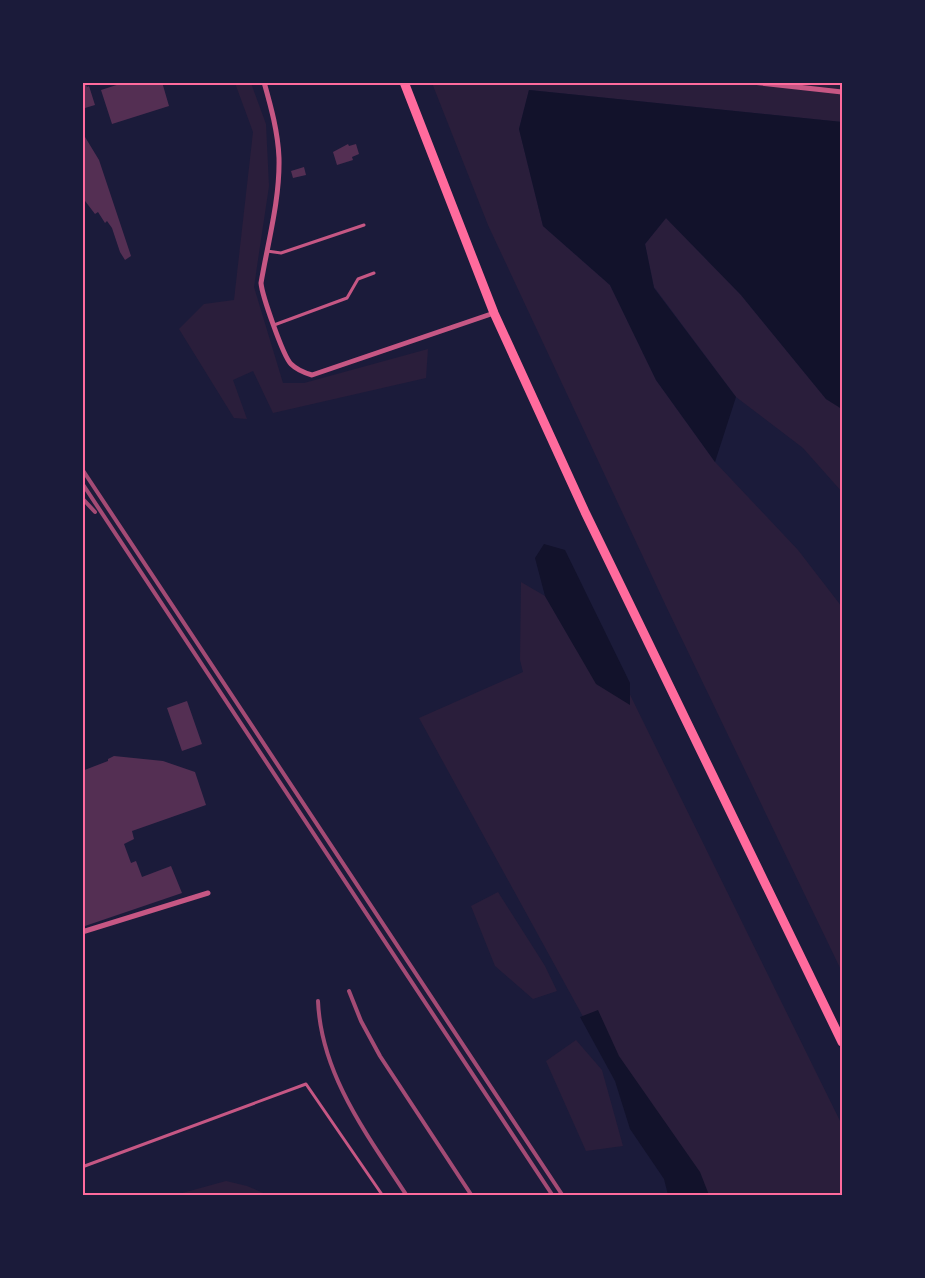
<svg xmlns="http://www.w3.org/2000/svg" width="925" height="1278" viewBox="0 0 925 1278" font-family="'DM Sans',sans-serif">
<rect width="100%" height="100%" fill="#1b1b3a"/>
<!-- green -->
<path fill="#2a1e3b" d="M 235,83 L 251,83 L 266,124 L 269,186 L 254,287 L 283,383 L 304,383 L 428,349 L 426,378 L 273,413 L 253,371 L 233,380 L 247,419 L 234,418 L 179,329 L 204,304 L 234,300 L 253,132 Z
M 432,83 L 842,83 L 842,122 L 529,90 L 519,129 L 543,226 L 610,285 L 656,380 L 715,462 L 798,550 L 842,607 L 842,972 L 666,606 L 488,225 Z
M 666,218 L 741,295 L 826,399 L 842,409 L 842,492 L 803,448 L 736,397 L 654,287 L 645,244 Z
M 521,582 L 545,596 L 576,649 L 602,638 L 842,1125 L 842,1195 L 681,1195 L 419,718 L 523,672 L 520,660 Z
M 498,892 L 545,966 L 557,991 L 533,999 L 495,966 L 471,906 Z
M 576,1040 L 602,1070 L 623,1146 L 586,1151 L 546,1061 Z
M 226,1181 L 247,1186 L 268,1195 L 175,1195 Z"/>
<!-- water -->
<path fill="#12122b" d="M 529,90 L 842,122 L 842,409 L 826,399 L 741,295 L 666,218 L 645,244 L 654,288 L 736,397 L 715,462 L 656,380 L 610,285 L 543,226 L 519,129 Z
M 544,544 L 565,550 L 630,683 L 630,705 L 596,684 L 545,596 L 535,558 Z
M 598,1010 L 619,1056 L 700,1172 L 709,1195 L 668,1195 L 664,1179 L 630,1129 L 615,1081 L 580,1017 Z"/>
<!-- building -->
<path fill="#542f53" d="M 85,82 L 87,87 L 89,86 L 95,105 L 85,108 L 82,105 L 82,83 Z
M 126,82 L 162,82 L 169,106 L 112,124 L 101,90 Z
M 82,132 L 99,160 L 131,256 L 125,260 L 120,252 L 112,228 L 107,221 L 105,223 L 98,212 L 95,214 L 82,197 Z
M 348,144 L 349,146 L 356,144 L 359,154 L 352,157 L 353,160 L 337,165 L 333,152 Z
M 304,167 L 306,175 L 293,178 L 291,171 Z
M 187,701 L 202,744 L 182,751 L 167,708 Z
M 114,756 L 163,761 L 195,772 L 206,805 L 132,831 L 134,839 L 124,844 L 131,863 L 136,861 L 142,877 L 171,866 L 182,893 L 82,927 L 82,771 L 108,761 L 108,759 Z"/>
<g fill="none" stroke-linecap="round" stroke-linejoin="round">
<!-- service -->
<path stroke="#c65784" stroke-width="3" d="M 267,251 L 281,253 L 364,225
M 274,325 L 347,298 L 358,279 L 374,273
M 82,1167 L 306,1084 L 383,1196"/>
<!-- minor -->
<path stroke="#c65784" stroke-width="5" d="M 264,82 C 271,107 278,132 279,158 C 280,199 268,242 261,283 C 262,295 283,356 291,364 C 296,369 305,373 312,375 L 494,313
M 752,82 L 842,92
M 82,932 L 208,893"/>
<!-- primary -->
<path stroke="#ff6b9d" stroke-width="9" d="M 404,82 L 494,313 L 585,512 L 842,1042"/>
<!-- rail -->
<path stroke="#a44b75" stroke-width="4" d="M 82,469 L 563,1196
M 82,483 L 553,1196
M 82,498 L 95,512
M 349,991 L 361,1021 L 380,1056 L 472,1196
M 318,1001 C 321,1075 368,1136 407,1196"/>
</g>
<!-- border -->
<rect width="925" height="1278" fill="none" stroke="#1b1b3a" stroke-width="168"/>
<rect x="84" y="84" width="757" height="1110" fill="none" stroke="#ff6b9d" stroke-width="2"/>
</svg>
